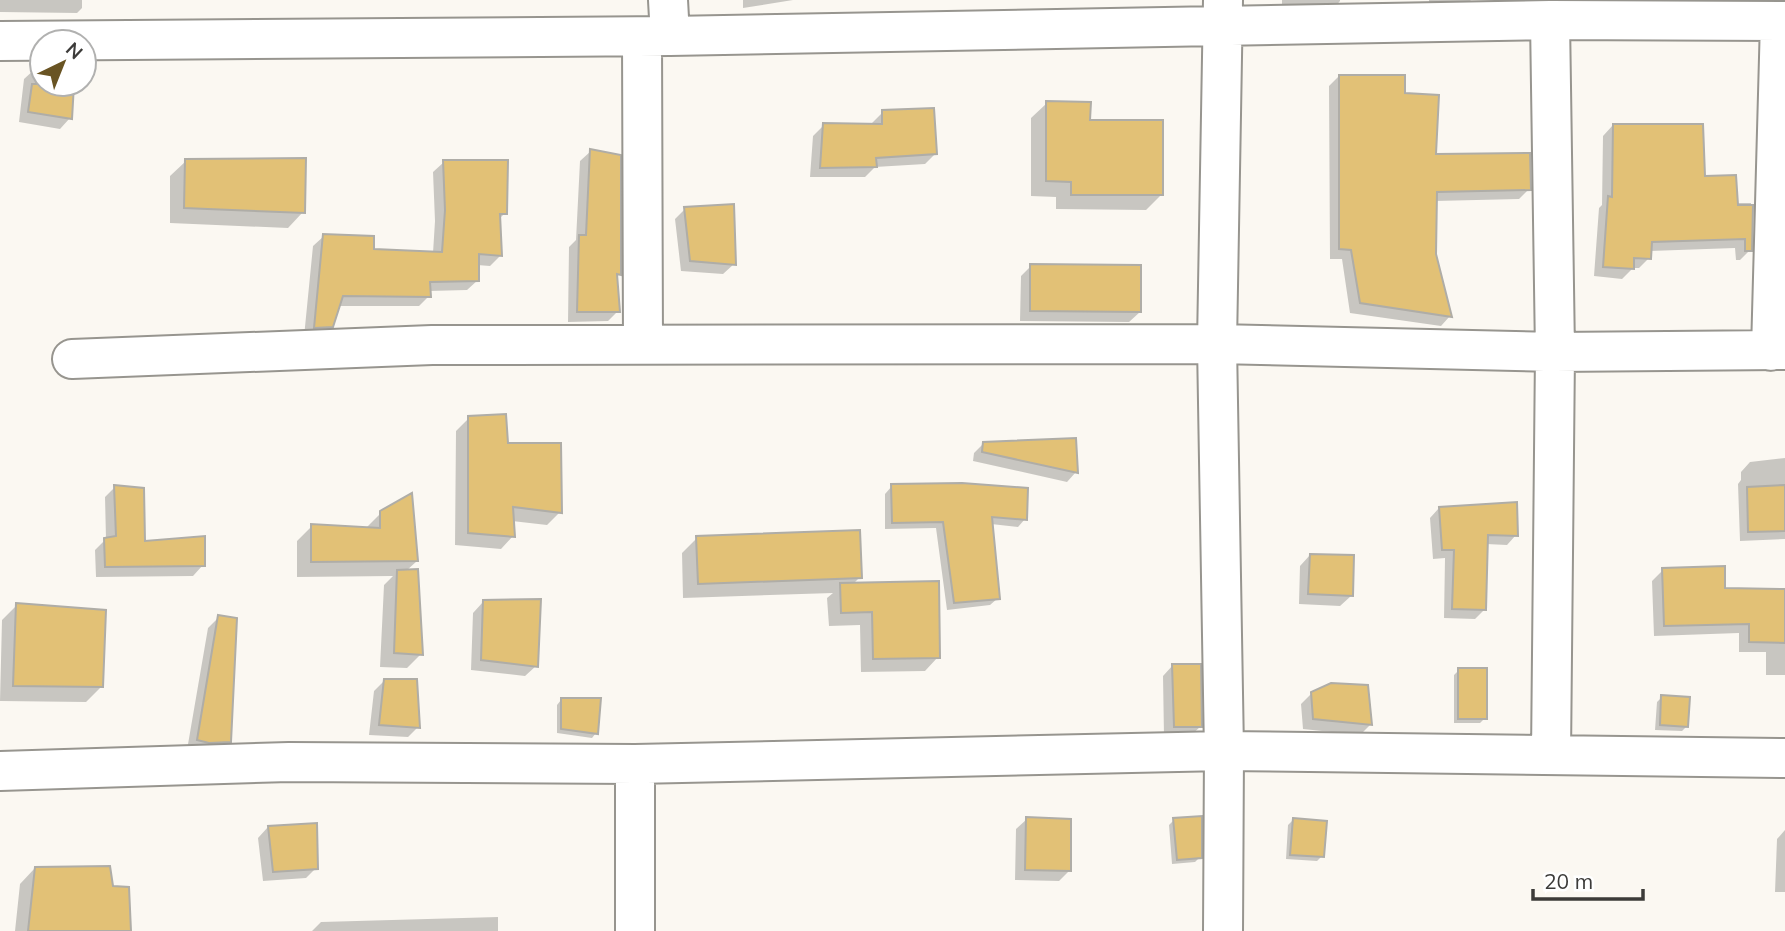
<svg xmlns="http://www.w3.org/2000/svg" width="1785" height="931" viewBox="0 0 1785 931" font-family="Mulish,sans-serif">
<rect width="100%" height="100%" fill="#fbf8f2"/>
<!-- shadow -->
<path fill="#0003" d="M 0,0 L 82,0 L 82,8 L 77,13 L 0,12 Z
M 743,0 L 793,0 L 743,8 Z
M 1282,0 L 1340,0 L 1340,1 L 1332,10 L 1282,10 Z
M 1429,0 L 1471,0 L 1462,9 L 1429,8 Z
M 35,69 L 42,69 L 42,84 L 73,84 L 70,118 L 60,129 L 19,122 L 24,79 Z
M 1339,76 L 1403,95 L 1434,156 L 1529,189 L 1519,199 L 1435,201 L 1434,254 L 1450,316 L 1441,326 L 1350,313 L 1342,259 L 1330,259 L 1329,86 Z
M 1047,103 L 1089,121 L 1161,195 L 1146,210 L 1056,209 L 1056,197 L 1031,196 L 1031,118 Z
M 883,112 L 935,154 L 925,164 L 875,167 L 865,177 L 810,177 L 813,136 L 824,125 L 872,125 L 872,123 Z
M 1613,125 L 1736,203 L 1751,203 L 1750,250 L 1740,260 L 1736,260 L 1735,248 L 1650,251 L 1649,258 L 1639,268 L 1633,268 L 1622,279 L 1594,276 L 1599,208 L 1602,205 L 1603,136 Z
M 591,151 L 619,274 L 615,278 L 618,311 L 608,321 L 568,322 L 569,247 L 576,240 L 580,161 Z
M 186,161 L 303,212 L 288,228 L 170,223 L 170,176 Z
M 444,162 L 505,213 L 498,220 L 500,256 L 490,266 L 477,265 L 478,280 L 467,290 L 429,291 L 429,296 L 419,306 L 338,306 L 332,326 L 321,337 L 304,337 L 313,246 L 324,236 L 373,250 L 433,253 L 435,221 L 433,172 Z
M 685,209 L 734,264 L 723,274 L 681,271 L 675,219 Z
M 1031,266 L 1140,312 L 1129,322 L 1020,321 L 1021,276 Z
M 469,418 L 507,445 L 560,512 L 547,525 L 512,521 L 513,536 L 501,549 L 455,545 L 456,431 Z
M 983,444 L 1076,472 L 1067,482 L 973,461 L 974,453 Z
M 1785,458 L 1785,539 L 1740,541 L 1738,484 L 1741,480 L 1741,472 L 1750,462 Z
M 892,486 L 1025,519 L 1018,527 L 991,524 L 998,598 L 990,605 L 947,610 L 936,528 L 885,529 L 885,494 Z
M 115,487 L 143,543 L 203,565 L 193,576 L 96,577 L 95,550 L 106,539 L 105,497 Z
M 1439,508 L 1516,535 L 1507,545 L 1486,544 L 1484,610 L 1475,619 L 1444,618 L 1445,558 L 1433,559 L 1430,518 Z
M 381,513 L 417,561 L 406,571 L 421,654 L 407,668 L 380,667 L 384,585 L 393,576 L 297,577 L 297,541 L 312,526 L 365,529 Z
M 697,538 L 860,577 L 853,584 L 938,657 L 925,671 L 861,672 L 860,625 L 829,626 L 827,598 L 833,593 L 683,598 L 682,553 Z
M 1310,555 L 1351,596 L 1340,606 L 1299,604 L 1300,566 Z
M 1663,570 L 1724,590 L 1785,590 L 1785,675 L 1766,675 L 1766,652 L 1739,652 L 1739,633 L 1654,636 L 1652,581 Z
M 483,602 L 536,666 L 525,676 L 471,670 L 473,613 Z
M 17,605 L 101,687 L 86,702 L 0,701 L 2,620 Z
M 219,617 L 230,741 L 219,752 L 187,750 L 208,628 Z
M 1173,665 L 1200,727 L 1189,737 L 1164,737 L 1163,676 Z
M 1459,670 L 1485,718 L 1480,723 L 1454,723 L 1454,675 Z
M 385,680 L 418,727 L 408,737 L 369,735 L 374,691 Z
M 1312,693 L 1370,725 L 1360,735 L 1303,729 L 1301,704 Z
M 1662,697 L 1687,726 L 1682,731 L 1655,730 L 1657,702 Z
M 561,700 L 596,733 L 592,738 L 557,733 L 557,705 Z
M 1027,819 L 1069,871 L 1059,881 L 1015,880 L 1016,829 Z
M 1174,820 L 1200,857 L 1195,862 L 1172,864 L 1169,825 Z
M 1293,820 L 1322,856 L 1317,861 L 1286,859 L 1288,825 Z
M 268,827 L 316,868 L 306,878 L 263,881 L 258,838 Z
M 1785,830 L 1785,912 L 1785,892 L 1775,892 L 1777,839 Z
M 35,868 L 112,887 L 129,931 L 15,931 L 20,884 Z
M 498,917 L 498,931 L 312,931 L 321,922 Z"/>
<!-- building -->
<path fill="#e2c176" stroke="#afada7" stroke-width="2" d="M 1339,75 L 1405,75 L 1405,93 L 1439,95 L 1436,154 L 1530,153 L 1531,190 L 1437,192 L 1436,254 L 1452,317 L 1360,303 L 1351,250 L 1339,249 Z
M 32,84 L 74,84 L 72,119 L 28,112 Z
M 1046,101 L 1091,102 L 1090,120 L 1163,120 L 1163,195 L 1071,195 L 1071,182 L 1046,181 Z
M 934,108 L 937,154 L 876,158 L 877,167 L 820,168 L 823,123 L 882,124 L 882,110 Z
M 1613,124 L 1703,124 L 1705,176 L 1736,175 L 1738,205 L 1753,205 L 1752,251 L 1745,251 L 1745,239 L 1652,242 L 1651,259 L 1634,258 L 1634,269 L 1603,267 L 1608,196 L 1612,197 Z
M 590,149 L 621,155 L 621,275 L 617,274 L 620,312 L 577,312 L 579,235 L 586,235 Z
M 306,158 L 305,213 L 184,208 L 185,159 Z
M 443,160 L 508,160 L 507,214 L 500,214 L 502,256 L 479,254 L 479,281 L 430,282 L 431,297 L 343,296 L 333,327 L 314,328 L 323,234 L 374,236 L 374,249 L 442,252 L 445,210 Z
M 734,204 L 736,265 L 690,261 L 684,207 Z
M 1030,264 L 1141,265 L 1141,312 L 1030,311 Z
M 506,414 L 508,443 L 561,443 L 562,513 L 513,507 L 515,537 L 468,533 L 468,416 Z
M 1076,438 L 1078,473 L 982,452 L 983,442 Z
M 962,483 L 1028,488 L 1027,520 L 992,517 L 1000,599 L 954,603 L 943,522 L 892,523 L 891,484 Z
M 114,485 L 144,488 L 145,541 L 205,536 L 205,566 L 105,567 L 104,538 L 116,536 Z
M 1785,485 L 1785,531 L 1748,532 L 1747,487 Z
M 412,493 L 418,561 L 311,562 L 311,524 L 380,528 L 380,511 Z
M 1517,502 L 1518,536 L 1488,535 L 1486,610 L 1452,609 L 1454,550 L 1442,550 L 1439,507 Z
M 860,530 L 862,578 L 698,584 L 696,536 Z
M 1310,554 L 1354,555 L 1353,596 L 1308,594 Z
M 1725,566 L 1725,588 L 1785,589 L 1785,643 L 1749,642 L 1749,624 L 1664,626 L 1662,568 Z
M 418,569 L 423,655 L 394,653 L 397,570 Z
M 939,581 L 940,658 L 873,659 L 872,612 L 841,613 L 840,583 Z
M 541,599 L 538,667 L 481,660 L 483,600 Z
M 16,603 L 106,610 L 103,687 L 13,686 Z
M 218,615 L 237,618 L 231,742 L 209,743 L 197,740 Z
M 1172,664 L 1201,664 L 1202,727 L 1174,727 Z
M 1458,668 L 1487,668 L 1487,719 L 1458,719 Z
M 384,679 L 417,679 L 420,728 L 379,725 Z
M 1331,683 L 1368,685 L 1372,725 L 1313,719 L 1311,692 Z
M 1661,695 L 1690,697 L 1688,727 L 1660,725 Z
M 561,698 L 601,698 L 598,734 L 561,729 Z
M 1202,816 L 1202,858 L 1177,860 L 1173,818 Z
M 1026,817 L 1071,819 L 1071,871 L 1025,870 Z
M 1293,818 L 1327,821 L 1324,857 L 1290,855 Z
M 317,823 L 318,869 L 273,872 L 268,826 Z
M 110,866 L 113,886 L 129,887 L 131,931 L 28,931 L 35,867 Z"/>
<g fill="none" stroke-linecap="round" stroke-linejoin="round">
<!-- minor casing -->
<g stroke="#97958f" stroke-width="42">
<path id="minor" d="M 668,0 L 670,36
M 1223,0 L 1217,344 L 1224,751 L 1223,931
M 1550,20 L 1555,352 L 1551,755
M 642,37 L 643,344
M 0,41 L 670,36 L 1550,20 L 1785,21
M 1771,351 L 1780,21
M 72,359 L 432,345 L 1217,344 L 1555,352 L 1785,350
M 635,764 L 635,931
M 0,771 L 289,762 L 635,764 L 1224,751 L 1785,758"/>
</g>
<!-- minor -->
<use href="#minor" stroke="#fff" stroke-width="38"/>
</g>
<!-- north arrow -->
<g transform="translate(63 63) rotate(43)"><circle r="33" fill="#ffffff" stroke="#b1b1b0" stroke-width="2"/>
<path d="M0-5L12 26L0 18L-12 26Z" fill="#695423"/>
<text y="-10" font-size="19" font-weight="bold" text-anchor="middle" fill="#3c3b39">N</text>
</g>
<!-- scale -->
<path d="M1533 889v10h110v-10" fill="none" stroke="#3c3b39" stroke-width="3.5"/>
<text x="1544" y="889" font-size="21" fill="#3c3b39" stroke="#ffffff" stroke-width="5" paint-order="stroke">20 m</text>
</svg>
